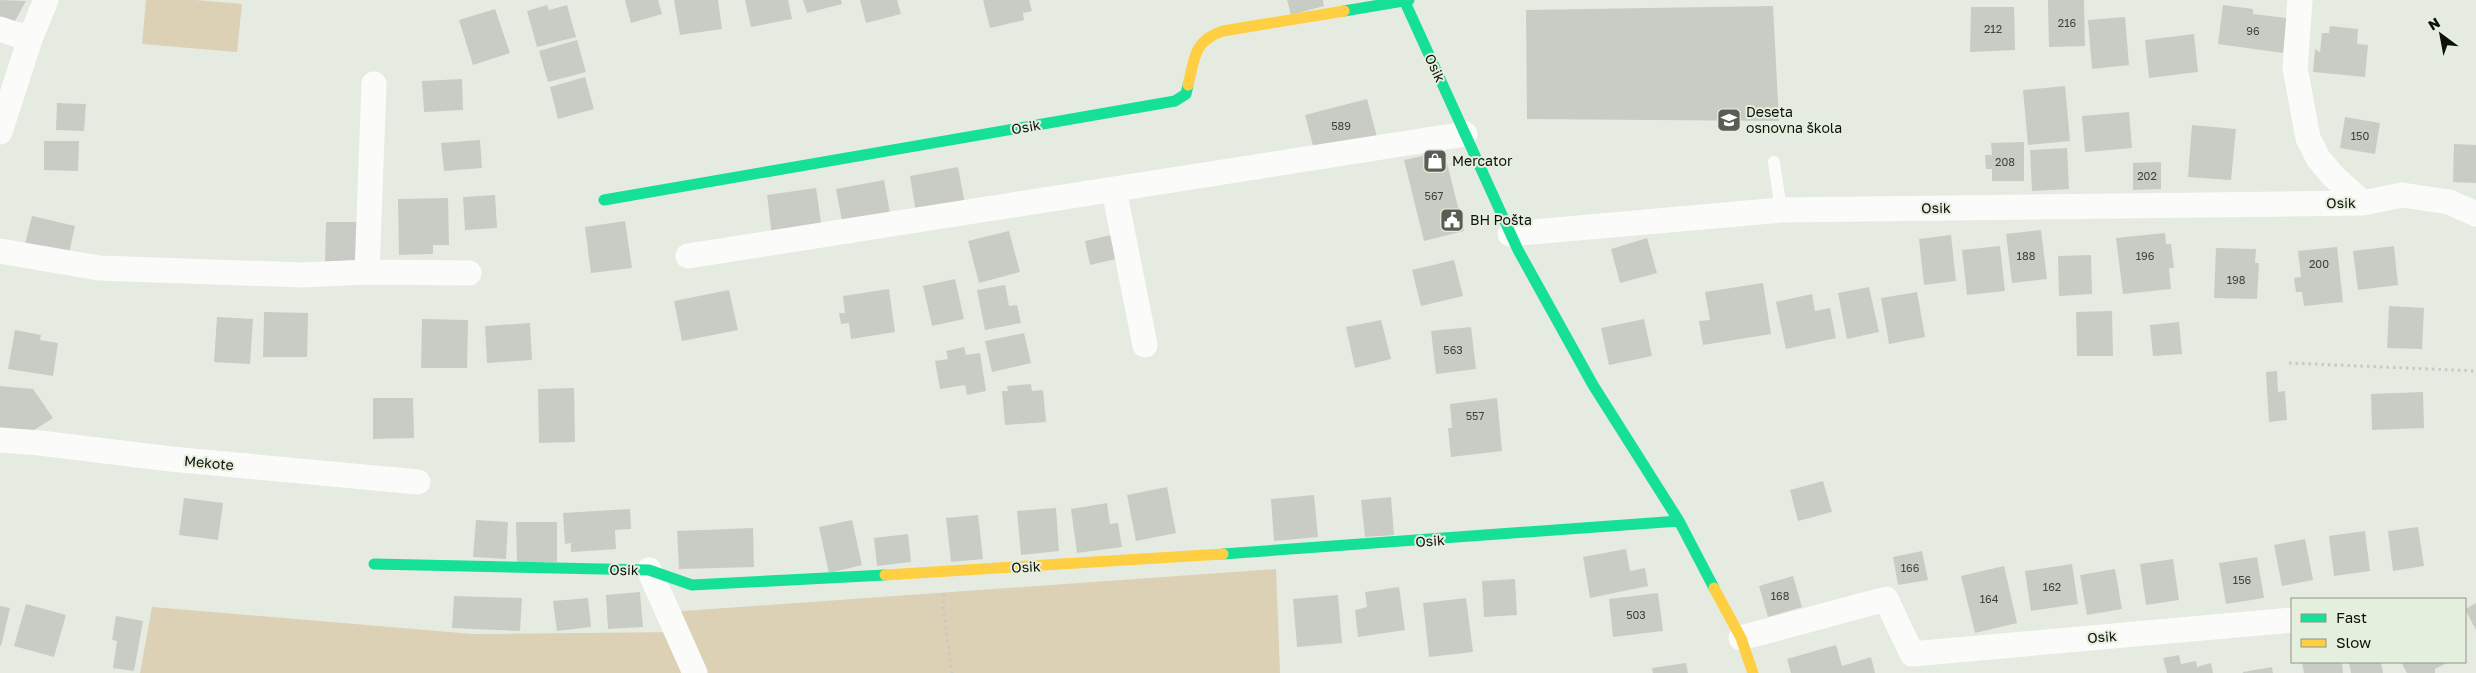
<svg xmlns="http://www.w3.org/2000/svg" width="2476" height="673" viewBox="0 0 2476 673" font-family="'Golos Text',sans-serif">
<rect width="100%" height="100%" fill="#e6ebe1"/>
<!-- green -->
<path fill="#dcd1b4" d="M 146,0 L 195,0 L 242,4 L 237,52 L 142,44 Z
M 1276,569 L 1280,673 L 140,673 L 152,607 L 473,634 L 678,632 L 669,612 Z"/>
<!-- building -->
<path fill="#c9ccc4" d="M 0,0 L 26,1 L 10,30 L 0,24 Z
M 625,0 L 658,0 L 662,14 L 631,23 Z
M 674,0 L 718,0 L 722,29 L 680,35 Z
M 745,0 L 788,0 L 792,19 L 751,27 Z
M 803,0 L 841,0 L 842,4 L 807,13 Z
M 860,0 L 897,0 L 901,14 L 866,23 Z
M 983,0 L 1029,0 L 1032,11 L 1023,13 L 1024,20 L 990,28 Z
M 1287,0 L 1323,0 L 1324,6 L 1291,15 Z
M 2048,0 L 2084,0 L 2085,46 L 2049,47 Z
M 547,5 L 549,10 L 567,5 L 576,37 L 537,47 L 527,11 Z
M 2223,5 L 2253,9 L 2253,14 L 2287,18 L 2283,53 L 2218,44 Z
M 1773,6 L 1779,121 L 1527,119 L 1526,10 Z
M 1971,7 L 2014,7 L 2015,50 L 1970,52 Z
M 495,9 L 510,53 L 473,65 L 459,20 Z
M 2125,17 L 2129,65 L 2092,69 L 2088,20 Z
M 2330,26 L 2358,29 L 2357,44 L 2368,45 L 2365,77 L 2313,72 L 2315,49 L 2320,52 L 2322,33 L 2329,33 Z
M 2194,34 L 2198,72 L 2149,78 L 2145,40 Z
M 577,40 L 586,72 L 548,82 L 539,51 Z
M 585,77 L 594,109 L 558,119 L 550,87 Z
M 462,79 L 463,110 L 424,112 L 422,81 Z
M 2065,86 L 2070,141 L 2028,145 L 2023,90 Z
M 1367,99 L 1377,137 L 1315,153 L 1305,115 Z
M 57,103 L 86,104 L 84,131 L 56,130 Z
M 2129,112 L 2132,148 L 2085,152 L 2082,116 Z
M 2345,117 L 2380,123 L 2375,154 L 2340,148 Z
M 2192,125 L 2236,129 L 2231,180 L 2188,177 Z
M 480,140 L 482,168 L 444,171 L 441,143 Z
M 44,141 L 79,141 L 78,171 L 44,170 Z
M 2024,142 L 2024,181 L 1992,181 L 1992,169 L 1986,169 L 1985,155 L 1992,155 L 1991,143 Z
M 2454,144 L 2476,145 L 2476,183 L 2453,182 Z
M 2067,148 L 2069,189 L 2032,191 L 2030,150 Z
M 1444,151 L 1464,231 L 1424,241 L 1404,160 Z
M 2161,162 L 2161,189 L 2133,190 L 2133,163 Z
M 958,167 L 965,204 L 916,213 L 910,176 Z
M 884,180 L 890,213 L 842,221 L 836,189 Z
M 816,188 L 822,229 L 772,236 L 767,195 Z
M 495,195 L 497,228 L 465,230 L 463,197 Z
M 448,198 L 449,245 L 433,245 L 433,254 L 399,255 L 398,199 Z
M 32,216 L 75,226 L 68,258 L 24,248 Z
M 625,221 L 632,268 L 591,273 L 585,227 Z
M 326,222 L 359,222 L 358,262 L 325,262 Z
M 2041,230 L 2047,279 L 2012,283 L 2006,234 Z
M 1009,231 L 1020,272 L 979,283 L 968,241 Z
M 2165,233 L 2166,244 L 2171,244 L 2174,268 L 2169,268 L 2171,289 L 2123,294 L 2116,238 Z
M 1115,234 L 1120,258 L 1090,265 L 1085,241 Z
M 1951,235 L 1956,281 L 1924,285 L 1919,239 Z
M 1647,238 L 1657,273 L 1620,283 L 1611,249 Z
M 2000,246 L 2005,291 L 1967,295 L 1962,250 Z
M 2394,246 L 2398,285 L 2358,290 L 2353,251 Z
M 2337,247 L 2343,302 L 2304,306 L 2302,292 L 2296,292 L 2294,278 L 2301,277 L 2298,251 Z
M 2216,248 L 2256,249 L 2255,263 L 2259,263 L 2257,299 L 2214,298 Z
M 2091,255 L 2092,294 L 2059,296 L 2058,256 Z
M 1454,260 L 1463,296 L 1421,306 L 1412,270 Z
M 955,279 L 964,319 L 932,326 L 923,286 Z
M 1763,283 L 1771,334 L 1703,345 L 1699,321 L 1710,320 L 1705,292 Z
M 1005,285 L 1009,306 L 1017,305 L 1021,323 L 985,330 L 977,290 Z
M 1869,287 L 1879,332 L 1847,339 L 1838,293 Z
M 889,289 L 895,332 L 851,339 L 849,323 L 841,324 L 839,313 L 845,313 L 843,296 Z
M 729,290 L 738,330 L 682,341 L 674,301 Z
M 1917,292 L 1925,337 L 1889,344 L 1881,298 Z
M 1812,294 L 1815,311 L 1830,308 L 1836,338 L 1786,349 L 1776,302 Z
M 2389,306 L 2424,308 L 2422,349 L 2387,348 Z
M 2112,311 L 2113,356 L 2077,356 L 2076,312 Z
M 264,312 L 308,313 L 307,357 L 263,357 Z
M 217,317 L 253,319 L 250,364 L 214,362 Z
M 422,319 L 468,320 L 467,368 L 421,368 Z
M 1644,319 L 1652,356 L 1609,365 L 1601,328 Z
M 1381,320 L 1391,359 L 1355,368 L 1346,327 Z
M 2179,322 L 2182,354 L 2153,356 L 2150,325 Z
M 530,323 L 532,360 L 487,363 L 485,326 Z
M 1471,327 L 1476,369 L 1436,374 L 1431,331 Z
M 15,330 L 41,335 L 40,340 L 58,343 L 53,376 L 8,369 Z
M 1024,333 L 1031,363 L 992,372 L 985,341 Z
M 964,347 L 966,355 L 980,353 L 986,391 L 967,395 L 965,385 L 940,389 L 935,361 L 948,359 L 946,351 Z
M 2277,371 L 2278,392 L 2285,391 L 2287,420 L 2269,422 L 2266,372 Z
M 1031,384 L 1032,391 L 1043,390 L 1046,422 L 1005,425 L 1002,391 L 1008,391 L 1007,386 Z
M 0,386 L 33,389 L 53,418 L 28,434 L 0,432 Z
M 574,388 L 575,442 L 539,443 L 538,389 Z
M 2423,392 L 2424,428 L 2372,430 L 2371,394 Z
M 373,398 L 413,398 L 414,438 L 373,439 Z
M 1497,398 L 1502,451 L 1451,457 L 1448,428 L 1452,428 L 1450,404 Z
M 1823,481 L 1832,512 L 1798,521 L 1790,490 Z
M 1167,487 L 1176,533 L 1136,541 L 1127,495 Z
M 1314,495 L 1318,537 L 1274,541 L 1271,499 Z
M 1391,497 L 1394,535 L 1365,537 L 1361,500 Z
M 184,498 L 223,503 L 218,540 L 179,535 Z
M 1107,503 L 1110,524 L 1118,523 L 1122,547 L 1077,553 L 1071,509 Z
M 1056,508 L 1059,551 L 1021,555 L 1017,511 Z
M 630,509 L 631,529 L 615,530 L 616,549 L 571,552 L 571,543 L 565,544 L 563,513 Z
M 978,515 L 983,559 L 951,562 L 946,518 Z
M 476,520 L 508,522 L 506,559 L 473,557 Z
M 852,520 L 862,565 L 829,573 L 819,527 Z
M 516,522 L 557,522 L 557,562 L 517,562 Z
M 2418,527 L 2424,566 L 2393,571 L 2388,531 Z
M 753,528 L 754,567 L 679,569 L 677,531 Z
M 2365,531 L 2370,571 L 2334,576 L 2329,536 Z
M 908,534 L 911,562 L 877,566 L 874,538 Z
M 2305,539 L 2313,580 L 2282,586 L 2274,545 Z
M 1626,549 L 1630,571 L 1645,568 L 1648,586 L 1590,598 L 1583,557 Z
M 1922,551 L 1928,580 L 1898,585 L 1893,557 Z
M 2257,557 L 2264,598 L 2226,604 L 2219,563 Z
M 2173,559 L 2179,600 L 2146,605 L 2140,564 Z
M 2072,564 L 2078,604 L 2031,611 L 2025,571 Z
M 2004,566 L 2017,623 L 1975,633 L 1961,576 Z
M 2115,569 L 2122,609 L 2087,615 L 2080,575 Z
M 1793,576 L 1802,607 L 1768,617 L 1759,586 Z
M 1515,579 L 1517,615 L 1484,617 L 1482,581 Z
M 1399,587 L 1405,630 L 1358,637 L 1355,610 L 1367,607 L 1365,592 Z
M 640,592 L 643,627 L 608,629 L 606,595 Z
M 1658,593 L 1663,631 L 1613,637 L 1609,599 Z
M 1338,595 L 1342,643 L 1297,647 L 1293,599 Z
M 454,596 L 522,598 L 520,631 L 452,628 Z
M 588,598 L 591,627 L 557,631 L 553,601 Z
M 1466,598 L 1473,652 L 1429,657 L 1423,603 Z
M 2476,603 L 2476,630 L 2465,609 Z
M 26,604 L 66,615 L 54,657 L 14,646 Z
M 0,606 L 10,608 L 1,646 L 0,646 Z
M 116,616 L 143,621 L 134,671 L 113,668 L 117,641 L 112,640 Z
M 1836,645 L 1842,666 L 1871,657 L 1875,673 L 1791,673 L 1787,659 Z
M 2179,655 L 2181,664 L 2196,661 L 2197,667 L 2211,663 L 2213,673 L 2167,673 L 2163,658 Z
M 2302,662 L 2342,662 L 2343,673 L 2304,673 Z
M 2349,662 L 2381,662 L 2383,673 L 2351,673 Z
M 2401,662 L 2449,662 L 2435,669 L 2435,673 L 2407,673 Z
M 1686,663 L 1688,673 L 1653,673 L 1652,668 Z
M 2272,667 L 2273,673 L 2243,673 L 2243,672 Z"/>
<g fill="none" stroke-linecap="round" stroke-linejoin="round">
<!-- path -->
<path stroke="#c7c9c6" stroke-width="3" stroke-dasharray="2.5 4" stroke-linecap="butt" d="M 2289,363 L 2476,371
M 944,594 L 943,608 L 952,673"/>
<!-- lane -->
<path stroke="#fbfcfa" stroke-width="12" d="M 1774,162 L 1781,210"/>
<!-- street -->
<path stroke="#fbfcfa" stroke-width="25" d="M 2300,0 L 2295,68 L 2308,138 L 2318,158 L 2333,176 L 2363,203 L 2402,195 L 2449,202 L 2476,214
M 0,29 L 30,39
M 0,132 L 30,39 L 46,0
M 1114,190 L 1145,345
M 1510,234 L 1781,210 L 2363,203
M 0,251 L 99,268 L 303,275 L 367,272 L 469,273
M 688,256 L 1465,134
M 367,272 L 374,84
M 0,440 L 40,443 L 171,459 L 418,482
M 649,570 L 695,673
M 1741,638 L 1886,599 L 1912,654 L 2292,620"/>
<!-- fast -->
<path stroke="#16e098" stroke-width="11" d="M 1404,0 L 1518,250 L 1593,385 L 1679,521 L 1714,588
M 1344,11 L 1409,0
M 604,200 L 1175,101 L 1186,94 L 1188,85
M 1223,554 L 1679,521
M 374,564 L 649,570 L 692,585 L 885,575"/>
<!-- slow -->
<path stroke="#ffcf43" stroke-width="11" d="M 1188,85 C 1195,58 1193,41 1223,31 L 1344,11
M 885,575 L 1223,554
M 1714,588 L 1741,638 L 1753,673"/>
</g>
<!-- icons -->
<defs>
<g id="school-square" transform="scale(1.25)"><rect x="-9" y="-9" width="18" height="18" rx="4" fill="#5a5d56" stroke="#e5efdd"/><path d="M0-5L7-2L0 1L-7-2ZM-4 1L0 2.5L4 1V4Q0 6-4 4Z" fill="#fff"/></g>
<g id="shop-square" transform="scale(1.25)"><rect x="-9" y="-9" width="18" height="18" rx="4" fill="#5a5d56" stroke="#e5efdd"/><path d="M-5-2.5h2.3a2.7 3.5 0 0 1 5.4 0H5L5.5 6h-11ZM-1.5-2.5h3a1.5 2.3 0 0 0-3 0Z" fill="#fff"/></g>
<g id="civic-square" transform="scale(1.25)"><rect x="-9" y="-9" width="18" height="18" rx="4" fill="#5a5d56" stroke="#e5efdd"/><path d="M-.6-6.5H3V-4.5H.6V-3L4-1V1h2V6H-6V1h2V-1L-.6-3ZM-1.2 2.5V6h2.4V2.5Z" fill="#fff"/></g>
</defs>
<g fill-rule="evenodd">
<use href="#school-square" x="1729" y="120"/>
<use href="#shop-square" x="1435" y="161"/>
<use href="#civic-square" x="1452" y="220"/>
</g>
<g text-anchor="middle" stroke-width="4" stroke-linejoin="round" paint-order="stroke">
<!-- number labels -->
<g font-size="11" fill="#3d4039">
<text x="2067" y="27">216</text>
<text x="1993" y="33">212</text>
<text x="2253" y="35">96</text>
<text x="1341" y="130">589</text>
<text x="2360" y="140">150</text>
<text x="2005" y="166">208</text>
<text x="2147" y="180">202</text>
<text x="1434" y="200">567</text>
<text x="2026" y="260">188</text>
<text x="2145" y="260">196</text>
<text x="2319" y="268">200</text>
<text x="2236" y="284">198</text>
<text x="1453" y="354">563</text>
<text x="1475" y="420">557</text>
<text x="1910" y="572">166</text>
<text x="2242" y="584">156</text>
<text x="2052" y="591">162</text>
<text x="1780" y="600">168</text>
<text x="1989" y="603">164</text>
<text x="1636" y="619">503</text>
</g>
<!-- street labels -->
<g font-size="14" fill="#0e110b" stroke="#e5efdd">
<text transform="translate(1435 68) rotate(65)" y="5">Osik</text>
<text transform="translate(1026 127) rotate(-10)" y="5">Osik</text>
<text transform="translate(2341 203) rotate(-1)" y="5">Osik</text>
<text transform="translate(1936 208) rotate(-1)" y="5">Osik</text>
<text transform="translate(209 463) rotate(5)" y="5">Mekote</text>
<text transform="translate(1430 541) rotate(-4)" y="5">Osik</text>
<text transform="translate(1026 567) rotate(-3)" y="5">Osik</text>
<text transform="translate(624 570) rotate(1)" y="5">Osik</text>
<text transform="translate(2102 637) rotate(-5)" y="5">Osik</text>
</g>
<!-- poi labels -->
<g font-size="14" fill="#0e110b" stroke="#e5efdd" text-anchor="start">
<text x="1746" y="117">Deseta<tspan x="1746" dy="16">osnovna škola</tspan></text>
<text x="1452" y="166">Mercator</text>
<text x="1470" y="225">BH Pošta</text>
</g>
</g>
<!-- legend -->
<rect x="2291" y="598" width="175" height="65" fill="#e5efdd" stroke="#8f9689"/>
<rect x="2301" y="614" width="25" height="8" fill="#16e098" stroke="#8f9689"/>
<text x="2336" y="623" font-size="15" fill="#0e110b">Fast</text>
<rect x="2301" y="639" width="25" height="8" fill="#ffcf43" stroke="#8f9689"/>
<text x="2336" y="648" font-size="15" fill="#0e110b">Slow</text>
<!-- north arrow -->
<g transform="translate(2441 35) rotate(328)" stroke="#e5efdd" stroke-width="4" paint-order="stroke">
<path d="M0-4L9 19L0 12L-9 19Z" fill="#0e110b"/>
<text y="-8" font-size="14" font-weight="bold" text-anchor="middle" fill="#0e110b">N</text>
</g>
</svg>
